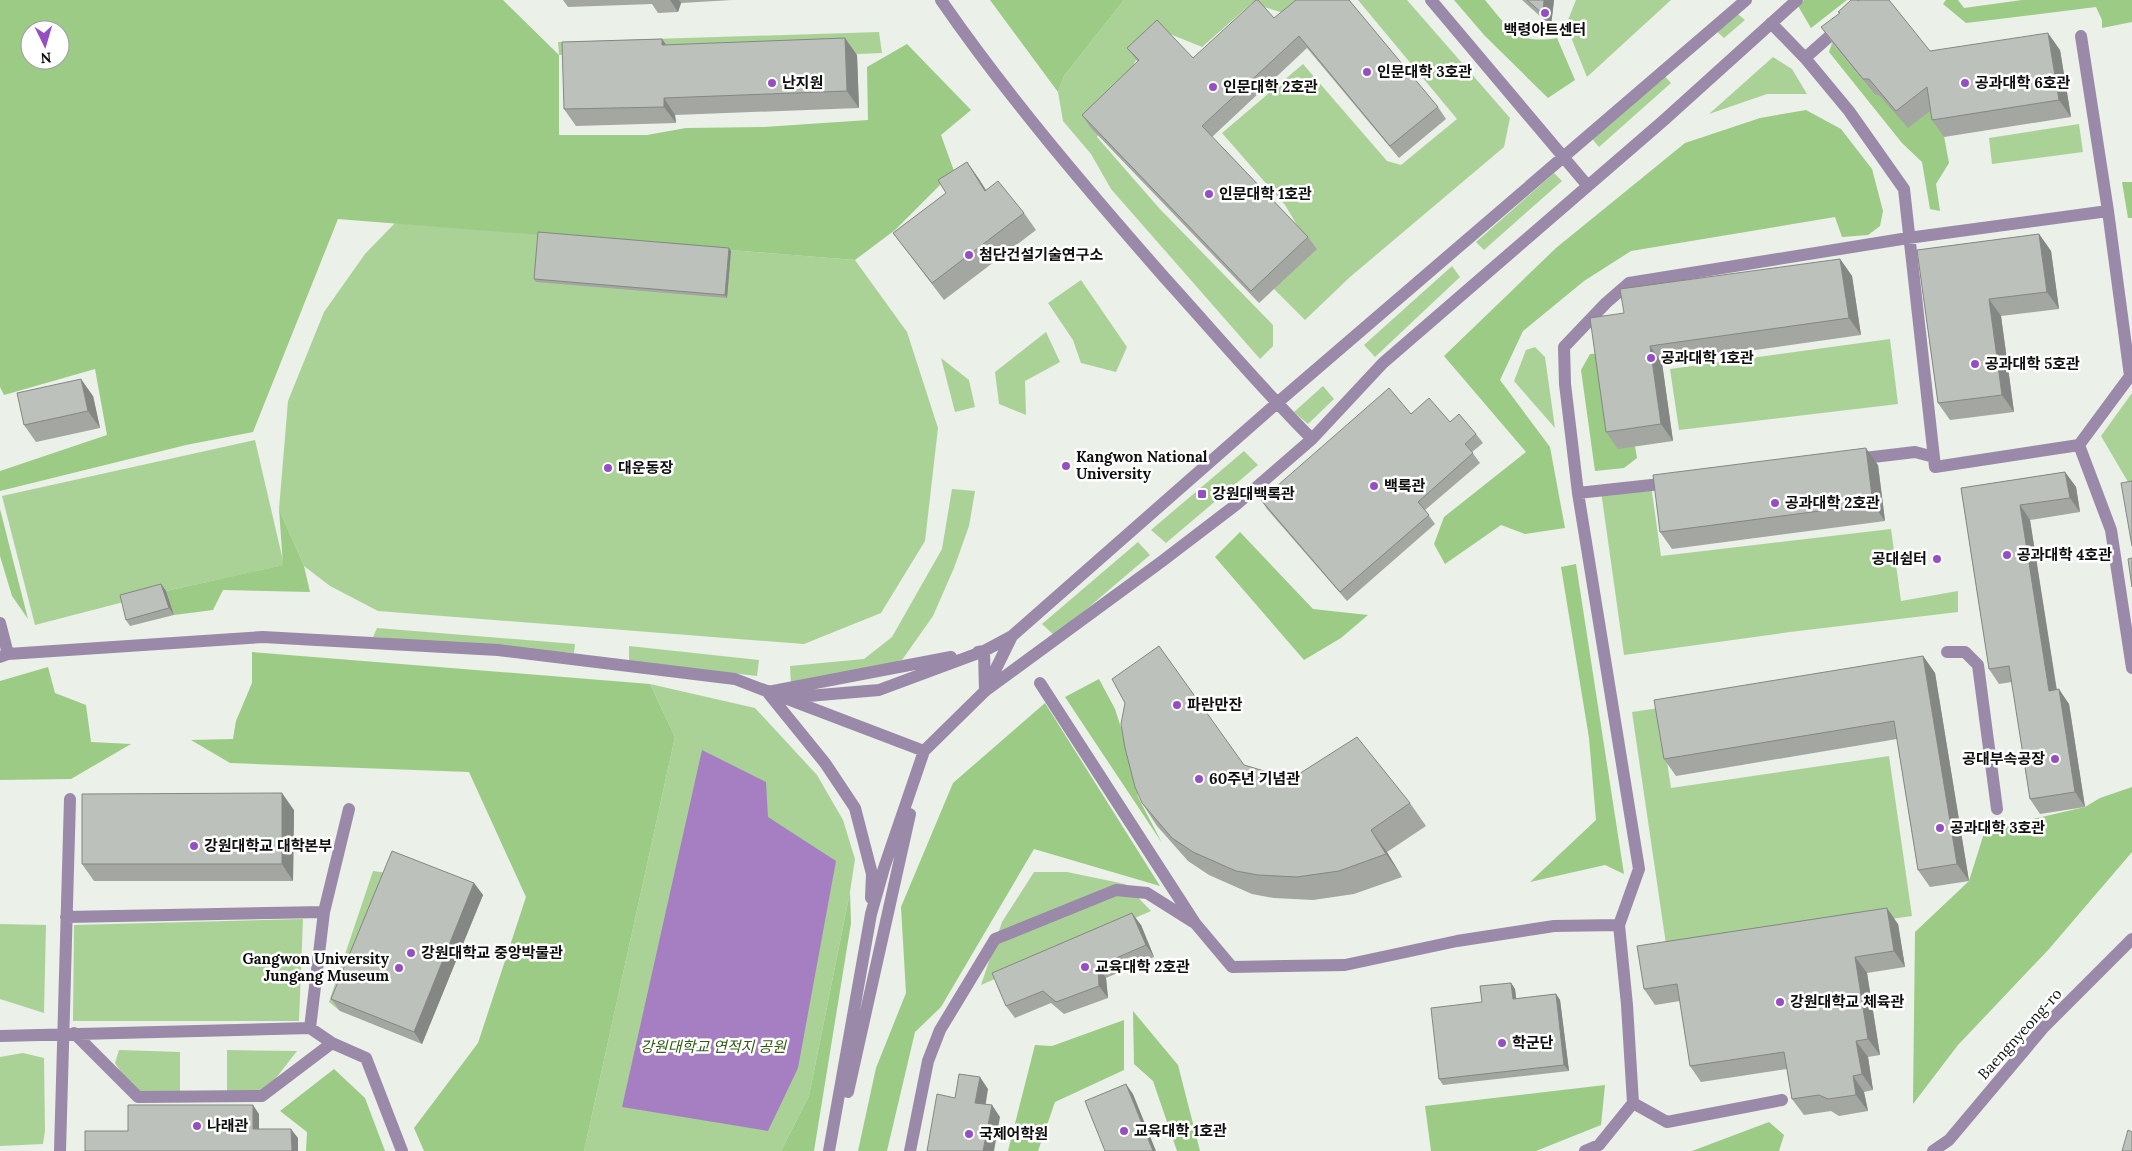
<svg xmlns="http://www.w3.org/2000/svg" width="2132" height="1151" viewBox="0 0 2132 1151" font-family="Lora,'Noto Sans KR',serif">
<rect width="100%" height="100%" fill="#ebf0e9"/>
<!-- green -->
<path fill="#aad297" d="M 1124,0 L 1302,0 L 1283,13 L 1252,3 L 1202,47 L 1165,32 L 1136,60 L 1097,137 L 1159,208 L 1273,325 L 1273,346 L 1260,359 L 1111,189 L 1091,154 L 1063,121 L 1058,92 L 1064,76 Z
M 1358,0 L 1407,0 L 1510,118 L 1504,147 L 1350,277 L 1305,320 L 1273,288 L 1309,245 L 1285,205 L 1222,133 L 1303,64 L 1387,161 L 1401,165 L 1457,119 Z
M 1576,0 L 1671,0 L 1587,77 L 1566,25 Z
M 1733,10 L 1745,20 L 1724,38 L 1713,28 Z
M 879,32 L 882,53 L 771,58 L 675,52 L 559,55 L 558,42 Z
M 1773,57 L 1792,69 L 1807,94 L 1767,94 L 1709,114 Z
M 1660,71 L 1671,83 L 1599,147 L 1588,134 Z
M 2079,124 L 2083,152 L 1992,164 L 1989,138 Z
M 1554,173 L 1562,181 L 1484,250 L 1476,242 Z
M 395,223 L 855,260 L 907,332 L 938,428 L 925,541 L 881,613 L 804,644 L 378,611 L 330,586 L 304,566 L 279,509 L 288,401 L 324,312 L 365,254 Z
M 1452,266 L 1460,277 L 1375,357 L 1364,345 Z
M 1081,280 L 1127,347 L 1116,372 L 1081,363 L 1073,340 L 1048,303 Z
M 1046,332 L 1060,362 L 1025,381 L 1026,415 L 999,404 L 995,372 Z
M 1890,339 L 1898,404 L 1679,430 L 1670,369 Z
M 1535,347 L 1545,357 L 1555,428 L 1514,381 L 1526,350 Z
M 941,358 L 969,380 L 975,407 L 955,412 Z
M 1323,386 L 1334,399 L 1308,424 L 1294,412 Z
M 2132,393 L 2132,483 L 2128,482 L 2101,436 Z
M 255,440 L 284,565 L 166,591 L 35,625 L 2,496 Z
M 1244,451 L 1258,465 L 1166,543 L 1151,530 Z
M 1651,485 L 1661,556 L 1891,529 L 1901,601 L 1958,591 L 1958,612 L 1790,632 L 1624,655 L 1601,491 Z
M 952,489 L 975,491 L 969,526 L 954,568 L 933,616 L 902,660 L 848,679 L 791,685 L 790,666 L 864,659 L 892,637 L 942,549 Z
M 1138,542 L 1150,555 L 1055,636 L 1042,624 Z
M 377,628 L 575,644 L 574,653 L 373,637 Z
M 629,646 L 759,660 L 757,676 L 629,661 Z
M 650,684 L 755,708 L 817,775 L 843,820 L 855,859 L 850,892 L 809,1096 L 781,1151 L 584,1151 L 675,737 Z
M 1659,708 L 1671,788 L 1889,756 L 1912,916 L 1667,951 L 1632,712 Z
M 373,871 L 395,874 L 340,1011 L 329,1002 Z
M 1034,872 L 1067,872 L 1125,884 L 1151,911 L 981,985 L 1002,922 Z
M 303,919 L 299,1021 L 73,1021 L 74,925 Z
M 0,924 L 46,925 L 44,1013 L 0,999 Z
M 119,1050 L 180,1052 L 180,1096 L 138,1097 L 115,1063 Z
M 227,1050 L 297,1051 L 262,1096 L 227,1096 Z
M 23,1053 L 44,1058 L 45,1131 L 43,1144 L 0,1146 L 0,1057 Z"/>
<!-- forest -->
<path fill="#9bcb85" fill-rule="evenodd" d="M 0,0 L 503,0 L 559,55 L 559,135 L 647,135 L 686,128 L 764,127 L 868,120 L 867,67 L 907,44 L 971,110 L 941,135 L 954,171 L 895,230 L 855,260 L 338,219 L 253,432 L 186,445 L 0,491 L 0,471 L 107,435 L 95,369 L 4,395 L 0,387 ZM 30,30 L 60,30 L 60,60 L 30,60 Z
M 990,0 L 1124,0 L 1064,76 L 1058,92 Z
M 1454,0 L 1485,0 C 1508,28 1517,45 1557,38 L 1575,80 L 1548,98 L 1485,36 Z
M 1804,0 L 1847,0 L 1811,28 L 1798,6 Z
M 1946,0 L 1958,0 L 1964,8 L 2022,0 L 2132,0 L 2132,22 L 2102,28 L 2102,20 L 2096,7 L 1966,23 L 1943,4 Z
M 1832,43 L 1875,95 L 1938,104 L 1949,163 L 1936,184 L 1940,211 L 1930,209 L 1922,162 L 1902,143 L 1829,52 Z
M 1806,110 L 1841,129 L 1872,169 L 1883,211 L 1880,226 L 1868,235 L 1842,237 L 1835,217 L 1631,251 L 1584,281 L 1523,331 L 1500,380 L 1550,447 L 1565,528 L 1525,534 L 1501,525 L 1445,564 L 1434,544 L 1444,517 L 1526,452 L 1444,356 L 1556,248 L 1685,143 L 1760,118 Z
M 2122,182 L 2132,182 L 2132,218 L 2128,218 Z
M 1605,353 L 1618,448 L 1635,446 L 1637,458 L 1624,468 L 1595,471 L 1581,370 L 1590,354 Z
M 0,509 L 28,619 L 12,596 L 0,556 Z
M 279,509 L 304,566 L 310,592 L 223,590 L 213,610 L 174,615 L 166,591 L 283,565 Z
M 1240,532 L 1313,609 L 1368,615 L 1341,638 L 1304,660 L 1215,557 Z
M 1576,564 L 1624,874 L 1605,865 L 1530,882 L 1596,820 L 1589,738 L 1561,567 Z
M 252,652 L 650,684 L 675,737 L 584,1151 L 424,1151 L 414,1128 L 478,1043 L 526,897 L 469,772 L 230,763 L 191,740 L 233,739 L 236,721 L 252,683 Z
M 48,667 L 55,693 L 86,705 L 91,742 L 131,744 L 71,779 L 0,780 L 0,681 Z
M 1099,679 L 1115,709 L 1124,737 L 1138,797 L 1162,843 L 1065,697 Z
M 1045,703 L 1160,886 L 1034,849 L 941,1007 L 915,1032 L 887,1151 L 858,1151 L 876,1068 L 906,993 L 901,907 L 953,783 Z
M 2132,787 L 2132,852 L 2049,949 L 1958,1045 L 1913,1104 L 1915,932 L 1969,881 L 1985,830 L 2085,807 L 2100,798 Z
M 850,892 L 851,923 L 814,1151 L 781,1151 L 809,1096 Z
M 1133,1011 L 1178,1065 L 1200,1151 L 1177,1151 L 1153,1081 L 1134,1064 Z
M 1124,1020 L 1124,1070 L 1055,1102 L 1038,1151 L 1008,1151 L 1035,1045 L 1052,1046 Z
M 334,1069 L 365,1098 L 385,1151 L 306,1151 L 307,1132 L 280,1111 Z
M 1605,1085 L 1601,1125 L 1536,1151 L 1431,1151 L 1425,1106 Z
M 1769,1122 L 1784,1135 L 1779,1151 L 1692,1151 Z"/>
<!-- water -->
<path fill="#a67fc3" d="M 702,750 L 766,782 L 768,817 L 836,861 L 798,1068 L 768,1131 L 622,1107 Z"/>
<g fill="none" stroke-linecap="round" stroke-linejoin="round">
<!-- minor -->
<path stroke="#9a89a8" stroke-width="12" d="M 941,0 C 1008,97 1086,188 1164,277 C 1213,331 1260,387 1312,439
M 1431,0 L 1587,185
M 1771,23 L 1805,58 L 1849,111 L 1904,189 L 1935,467 L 2079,445 L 2130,376 L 2108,211 L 2081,36
M 1805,58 L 1840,27
M 2079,445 L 2111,530 L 2132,668
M 1856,459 L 1915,452 L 1934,457
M 1578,493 L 1670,483
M 0,623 L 8,654
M 978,652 L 984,651 L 985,691 L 1012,636
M 1947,652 L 1965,652 L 1978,665 L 1997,809
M 0,657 L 8,654 L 263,637 L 498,650 L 735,679 L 924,751
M 1040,683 L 1195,923 L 1232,967 L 1345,965 L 1457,941 L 1554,926 L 1619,925
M 768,692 L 951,657
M 769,694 L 825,763 L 855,808 L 872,874 L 871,898
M 784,698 L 879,690 L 984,651 L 1012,636 L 1277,403 L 1746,0
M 66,917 L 324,912
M 310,1028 L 324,912 L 349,809
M 74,1033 L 138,1097 L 262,1096 L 332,1043
M 0,1036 L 310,1028 L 332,1043 L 366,1058 L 402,1151
M 848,1092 L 910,814
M 1633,1103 L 1667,1122 L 1782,1100
M 60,1151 L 70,799
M 829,1151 L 871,914 L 884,868 L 924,751 L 985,691 L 1161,562 L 1237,504 L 1312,439 L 1383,363 L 1663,121 L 1797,0
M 910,1151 L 928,1061 L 940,1030 L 995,939 L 1116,890 L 1147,893 L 1193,922
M 1585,1151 L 1599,1145 L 1633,1103 L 1627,1005 L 1619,925 L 1639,869 L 1578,493 L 1565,384 L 1564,347 L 1606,303 L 1629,283 L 1908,238 L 2108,211
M 1933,1151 L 1949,1140 L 2044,1027 L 2132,939"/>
</g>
<!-- wall -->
<path fill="#a3a6a1" d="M 563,0 L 732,0 L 681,3 L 678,12 L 658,13 L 652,4 L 568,7 Z
M 1522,0 L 1554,0 L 1551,26 Z
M 1274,18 L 1438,107 L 1446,119 L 1399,158 L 1307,48 L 1212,137 L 1308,237 L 1317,249 L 1259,303 L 1090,127 L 1082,115 L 1138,62 L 1127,48 L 1193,58 Z
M 1821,27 L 1930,51 L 2060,50 L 2071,117 L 1944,137 L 1932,120 L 1930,111 L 1908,128 L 1880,96 L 1875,95 L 1833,44 Z
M 662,39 L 666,45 L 857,55 L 859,108 L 675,115 L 676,123 L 576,126 L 564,109 Z
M 967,162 L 986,190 L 1024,213 L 1036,230 L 944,300 L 893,233 L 946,193 Z
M 2039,234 L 2051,251 L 2059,309 L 2001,316 L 2014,412 L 1950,420 L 1938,403 L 1917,250 Z
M 731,251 L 727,298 L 536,282 L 534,279 Z
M 1840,259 L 1852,276 L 1861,335 L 1662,363 L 1673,441 L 1618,449 L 1606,432 L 1624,313 Z
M 93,396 L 100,428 L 36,442 L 24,425 Z
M 1450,422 L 1476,434 L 1483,443 L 1472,452 L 1480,463 L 1425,510 L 1435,524 L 1347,601 L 1267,509 L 1261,500 Z
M 1878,465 L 1885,521 L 1672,549 L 1660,532 Z
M 2065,472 L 2076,487 L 2080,512 L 2030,520 L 2057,690 L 2069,704 L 2085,807 L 2040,814 L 2030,799 L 2012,682 L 1999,684 L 1989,669 L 1961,488 Z
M 161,584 L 166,591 L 174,615 L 130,626 L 126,620 Z
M 1923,656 L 1935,673 L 1969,881 L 1930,887 L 1918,870 L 1897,739 L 1676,776 L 1664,759 Z
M 1244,765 L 1291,779 L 1410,803 L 1426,826 L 1387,852 L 1402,877 L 1354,894 L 1313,900 L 1274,898 L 1252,894 L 1209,875 L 1188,861 L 1157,826 L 1142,803 Z
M 294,810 L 293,881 L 94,881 L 82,864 Z
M 474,883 L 483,895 L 422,1044 L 340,1011 L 331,999 Z
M 1898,924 L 1905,967 L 1867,973 L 1880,1055 L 1868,1057 L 1873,1090 L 1864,1092 L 1868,1111 L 1839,1116 L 1831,1111 L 1804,1115 L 1792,1099 L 1787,1069 L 1701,1082 L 1690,1066 L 1680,1001 L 1655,1005 L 1644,989 Z
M 1141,925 L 1154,957 L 1106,978 L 1108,998 L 1064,1014 L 1051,1003 L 1015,1018 L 1006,1006 Z
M 1511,983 L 1515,989 L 1516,999 L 1556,994 L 1560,1000 L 1569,1071 L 1443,1085 L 1439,1079 L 1482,1002 Z"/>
<!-- shaded-wall -->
<path fill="#848783" d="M 670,0 L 679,0 L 681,3 L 678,12 Z
M 1544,0 L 1554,0 L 1551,26 L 1543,14 Z
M 2048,33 L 2060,50 L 2071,117 L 2059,100 Z
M 845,38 L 857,55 L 859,108 L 847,91 Z
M 662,39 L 674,56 L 662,45 Z
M 664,98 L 675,115 L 676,123 L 664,107 Z
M 967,162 L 979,179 L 997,208 L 985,191 Z
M 2039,234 L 2051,251 L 2059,309 L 2047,292 Z
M 729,248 L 731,251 L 727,298 L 725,295 Z
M 1840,259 L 1852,276 L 1861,335 L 1849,318 Z
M 1989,299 L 2001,316 L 2014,412 L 2002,395 Z
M 1650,346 L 1662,363 L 1673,441 L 1661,424 Z
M 81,379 L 93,396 L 100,428 L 88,411 Z
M 1866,448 L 1878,465 L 1885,521 L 1873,504 Z
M 2065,472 L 2076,487 L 2080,512 L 2070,498 Z
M 2020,505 L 2030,520 L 2059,706 L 2049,691 Z
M 161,584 L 166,591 L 174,615 L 169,608 Z
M 1923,656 L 1935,673 L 1969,881 L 1957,864 Z
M 2059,689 L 2069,704 L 2085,807 L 2075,792 Z
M 282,793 L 294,810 L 293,881 L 282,864 Z
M 1371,830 L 1387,852 L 1402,877 L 1386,854 Z
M 474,883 L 483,895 L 422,1044 L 414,1032 Z
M 1887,908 L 1898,924 L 1905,967 L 1894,951 Z
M 1132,913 L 1141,925 L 1154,957 L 1146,945 Z
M 1855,957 L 1867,973 L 1880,1055 L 1868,1039 Z
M 1098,966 L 1106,978 L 1108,998 L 1099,986 Z
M 1511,983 L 1515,989 L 1517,1005 L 1513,999 Z
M 1556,994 L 1560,1000 L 1569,1071 L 1564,1065 Z
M 1856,1041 L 1868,1057 L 1873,1090 L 1862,1074 Z
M 1853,1076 L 1864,1092 L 1868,1111 L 1856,1095 Z
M 980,1077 L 988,1089 L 984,1115 L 975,1103 Z
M 1126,1084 L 1133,1094 L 1156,1151 L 1153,1151 Z
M 253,1105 L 259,1114 L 259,1138 L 253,1129 Z
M 992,1105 L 1000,1117 L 994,1151 L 983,1151 Z
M 291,1129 L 298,1138 L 298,1151 L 292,1151 Z"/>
<!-- building -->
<path fill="#bdc1bb" stroke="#848783" d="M 1256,0 L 1258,0 L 1274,18 L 1296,0 L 1349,0 L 1438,107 L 1390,146 L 1299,36 L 1202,126 L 1308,237 L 1251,291 L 1082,115 L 1139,60 L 1127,48 L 1157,20 L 1193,58 Z
M 1527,0 L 1544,0 L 1543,14 Z
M 1851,0 L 1857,0 L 1858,1 L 1860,0 L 1889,0 L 1930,51 L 2048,33 L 2059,100 L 1932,120 L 1927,87 L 1896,111 L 1869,79 L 1863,79 L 1821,27 L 1840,13 L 1838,12 Z
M 845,38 L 847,91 L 664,98 L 664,107 L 564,109 L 562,42 L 662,39 L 662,45 Z
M 967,162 L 985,191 L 998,181 L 1024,213 L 932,283 L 893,233 L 946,193 L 938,180 Z
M 538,232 L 729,248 L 725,295 L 534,279 Z
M 2039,234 L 2047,292 L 1989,299 L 2002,395 L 1938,403 L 1917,250 Z
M 1840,259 L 1849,318 L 1650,346 L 1661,424 L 1606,432 L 1590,318 L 1624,313 L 1620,289 Z
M 81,379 L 88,411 L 24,425 L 17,393 Z
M 1389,388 L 1411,414 L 1429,398 L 1450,422 L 1459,414 L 1476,434 L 1465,444 L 1473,453 L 1418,502 L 1429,515 L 1340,592 L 1261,500 Z
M 1866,448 L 1873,504 L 1660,532 L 1653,475 Z
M 2065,472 L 2070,498 L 2020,505 L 2049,691 L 2059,689 L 2075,792 L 2030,799 L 2009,666 L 1989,669 L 1961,488 Z
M 2132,481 L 2132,546 L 2121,483 Z
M 2132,558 L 2132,587 L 2128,559 Z
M 161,584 L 169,608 L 126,620 L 120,595 Z
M 1159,646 L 1244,765 L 1291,779 L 1357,737 L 1410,803 L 1371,830 L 1386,854 L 1339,871 L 1297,877 L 1258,875 L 1236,871 L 1193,852 L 1172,838 L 1142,803 L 1135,787 L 1125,748 L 1121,724 L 1125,703 L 1112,679 Z
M 1923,656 L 1957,864 L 1918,870 L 1894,721 L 1664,759 L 1654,700 Z
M 282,793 L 282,864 L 82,864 L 82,794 Z
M 392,851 L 474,883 L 414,1032 L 331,999 Z
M 1887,908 L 1894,951 L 1855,957 L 1868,1039 L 1856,1041 L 1862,1074 L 1853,1076 L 1856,1095 L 1828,1099 L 1819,1095 L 1792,1099 L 1784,1052 L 1690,1066 L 1677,984 L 1644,989 L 1637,946 Z
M 1132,913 L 1146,945 L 1098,966 L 1099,986 L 1056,1002 L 1043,991 L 1006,1006 L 992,973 Z
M 1511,983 L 1513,999 L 1556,994 L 1564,1065 L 1439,1079 L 1431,1008 L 1482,1002 L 1480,986 Z
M 959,1074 L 980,1077 L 975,1103 L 992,1105 L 983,1151 L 927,1151 L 937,1094 L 955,1098 Z
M 1126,1084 L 1153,1151 L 1105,1151 L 1085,1101 Z
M 128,1105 L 253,1105 L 253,1129 L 291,1129 L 292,1151 L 85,1151 L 85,1131 L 128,1131 Z
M 2128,1130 L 2132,1132 L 2132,1151 L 2122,1151 Z"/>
<!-- markers -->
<g fill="#964fc3" stroke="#fff" stroke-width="2">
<circle cx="1545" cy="13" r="5"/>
<circle cx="1367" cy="72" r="5"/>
<circle cx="772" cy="83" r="5"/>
<circle cx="1965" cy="83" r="5"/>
<circle cx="1213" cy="87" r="5"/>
<circle cx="1209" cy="194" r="5"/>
<circle cx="969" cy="255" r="5"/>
<circle cx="1651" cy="358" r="5"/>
<circle cx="1975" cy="364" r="5"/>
<circle cx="1066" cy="466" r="5"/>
<circle cx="608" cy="468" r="5"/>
<circle cx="1374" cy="486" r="5"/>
<rect x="1197" y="489" width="10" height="10" rx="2.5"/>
<circle cx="1775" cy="503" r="5"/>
<circle cx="2007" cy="555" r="5"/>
<circle cx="1937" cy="559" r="5"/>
<circle cx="1177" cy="705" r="5"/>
<circle cx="2055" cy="759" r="5"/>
<circle cx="1199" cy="779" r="5"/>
<circle cx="1940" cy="828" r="5"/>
<circle cx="194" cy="846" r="5"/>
<circle cx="411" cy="953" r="5"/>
<circle cx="1085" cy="967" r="5"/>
<circle cx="399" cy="968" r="5"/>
<circle cx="1780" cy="1002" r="5"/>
<circle cx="1502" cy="1043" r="5"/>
<circle cx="197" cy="1126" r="5"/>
<circle cx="1124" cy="1131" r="5"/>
<circle cx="969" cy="1134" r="5"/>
</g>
<g text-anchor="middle" stroke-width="5" stroke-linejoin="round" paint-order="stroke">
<!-- poi labels -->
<g font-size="15" font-weight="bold" fill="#0f100e" stroke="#fff" text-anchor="start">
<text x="1545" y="35" text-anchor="middle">백령아트센터</text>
<text x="1377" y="77">인문대학 3호관</text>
<text x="782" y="88">난지원</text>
<text x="1975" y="88">공과대학 6호관</text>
<text x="1223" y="92">인문대학 2호관</text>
<text x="1219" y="199">인문대학 1호관</text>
<text x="979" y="260">첨단건설기술연구소</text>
<text x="1661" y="363">공과대학 1호관</text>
<text x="1985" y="369">공과대학 5호관</text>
<text x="1076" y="462">Kangwon National<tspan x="1076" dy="17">University</tspan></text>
<text x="618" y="473">대운동장</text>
<text x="1384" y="491">백록관</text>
<text x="1212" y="499">강원대백록관</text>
<text x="1785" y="508">공과대학 2호관</text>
<text x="2017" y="560">공과대학 4호관</text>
<text x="1927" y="564" text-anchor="end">공대쉼터</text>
<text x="1187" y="710">파란만잔</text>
<text x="2045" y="764" text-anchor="end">공대부속공장</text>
<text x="1209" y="784">60주년 기념관</text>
<text x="1950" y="833">공과대학 3호관</text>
<text x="204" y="851">강원대학교 대학본부</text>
<text x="421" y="958">강원대학교 중앙박물관</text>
<text x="389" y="964" text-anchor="end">Gangwon University<tspan x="389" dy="17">Jungang Museum</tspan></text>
<text x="1095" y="972">교육대학 2호관</text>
<text x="1790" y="1007">강원대학교 체육관</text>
<text x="1512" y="1048">학군단</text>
<text x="207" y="1131">나래관</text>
<text x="1134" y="1136">교육대학 1호관</text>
<text x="979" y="1139">국제어학원</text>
</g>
<!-- street labels -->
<g font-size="15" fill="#0f100e" stroke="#fff">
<text transform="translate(2020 1034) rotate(-48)" y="5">Baengnyeong-ro</text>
</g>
<!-- park labels -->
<g font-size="15" font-style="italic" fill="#305b15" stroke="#fff">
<text x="713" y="1052">강원대학교 연적지 공원</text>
</g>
</g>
<!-- north arrow -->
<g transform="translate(45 45) rotate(175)"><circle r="24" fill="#ffffff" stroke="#9f9f9f"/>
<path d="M0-4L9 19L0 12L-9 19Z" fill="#964fc3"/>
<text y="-8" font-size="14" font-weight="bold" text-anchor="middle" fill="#0f100e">N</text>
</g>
</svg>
